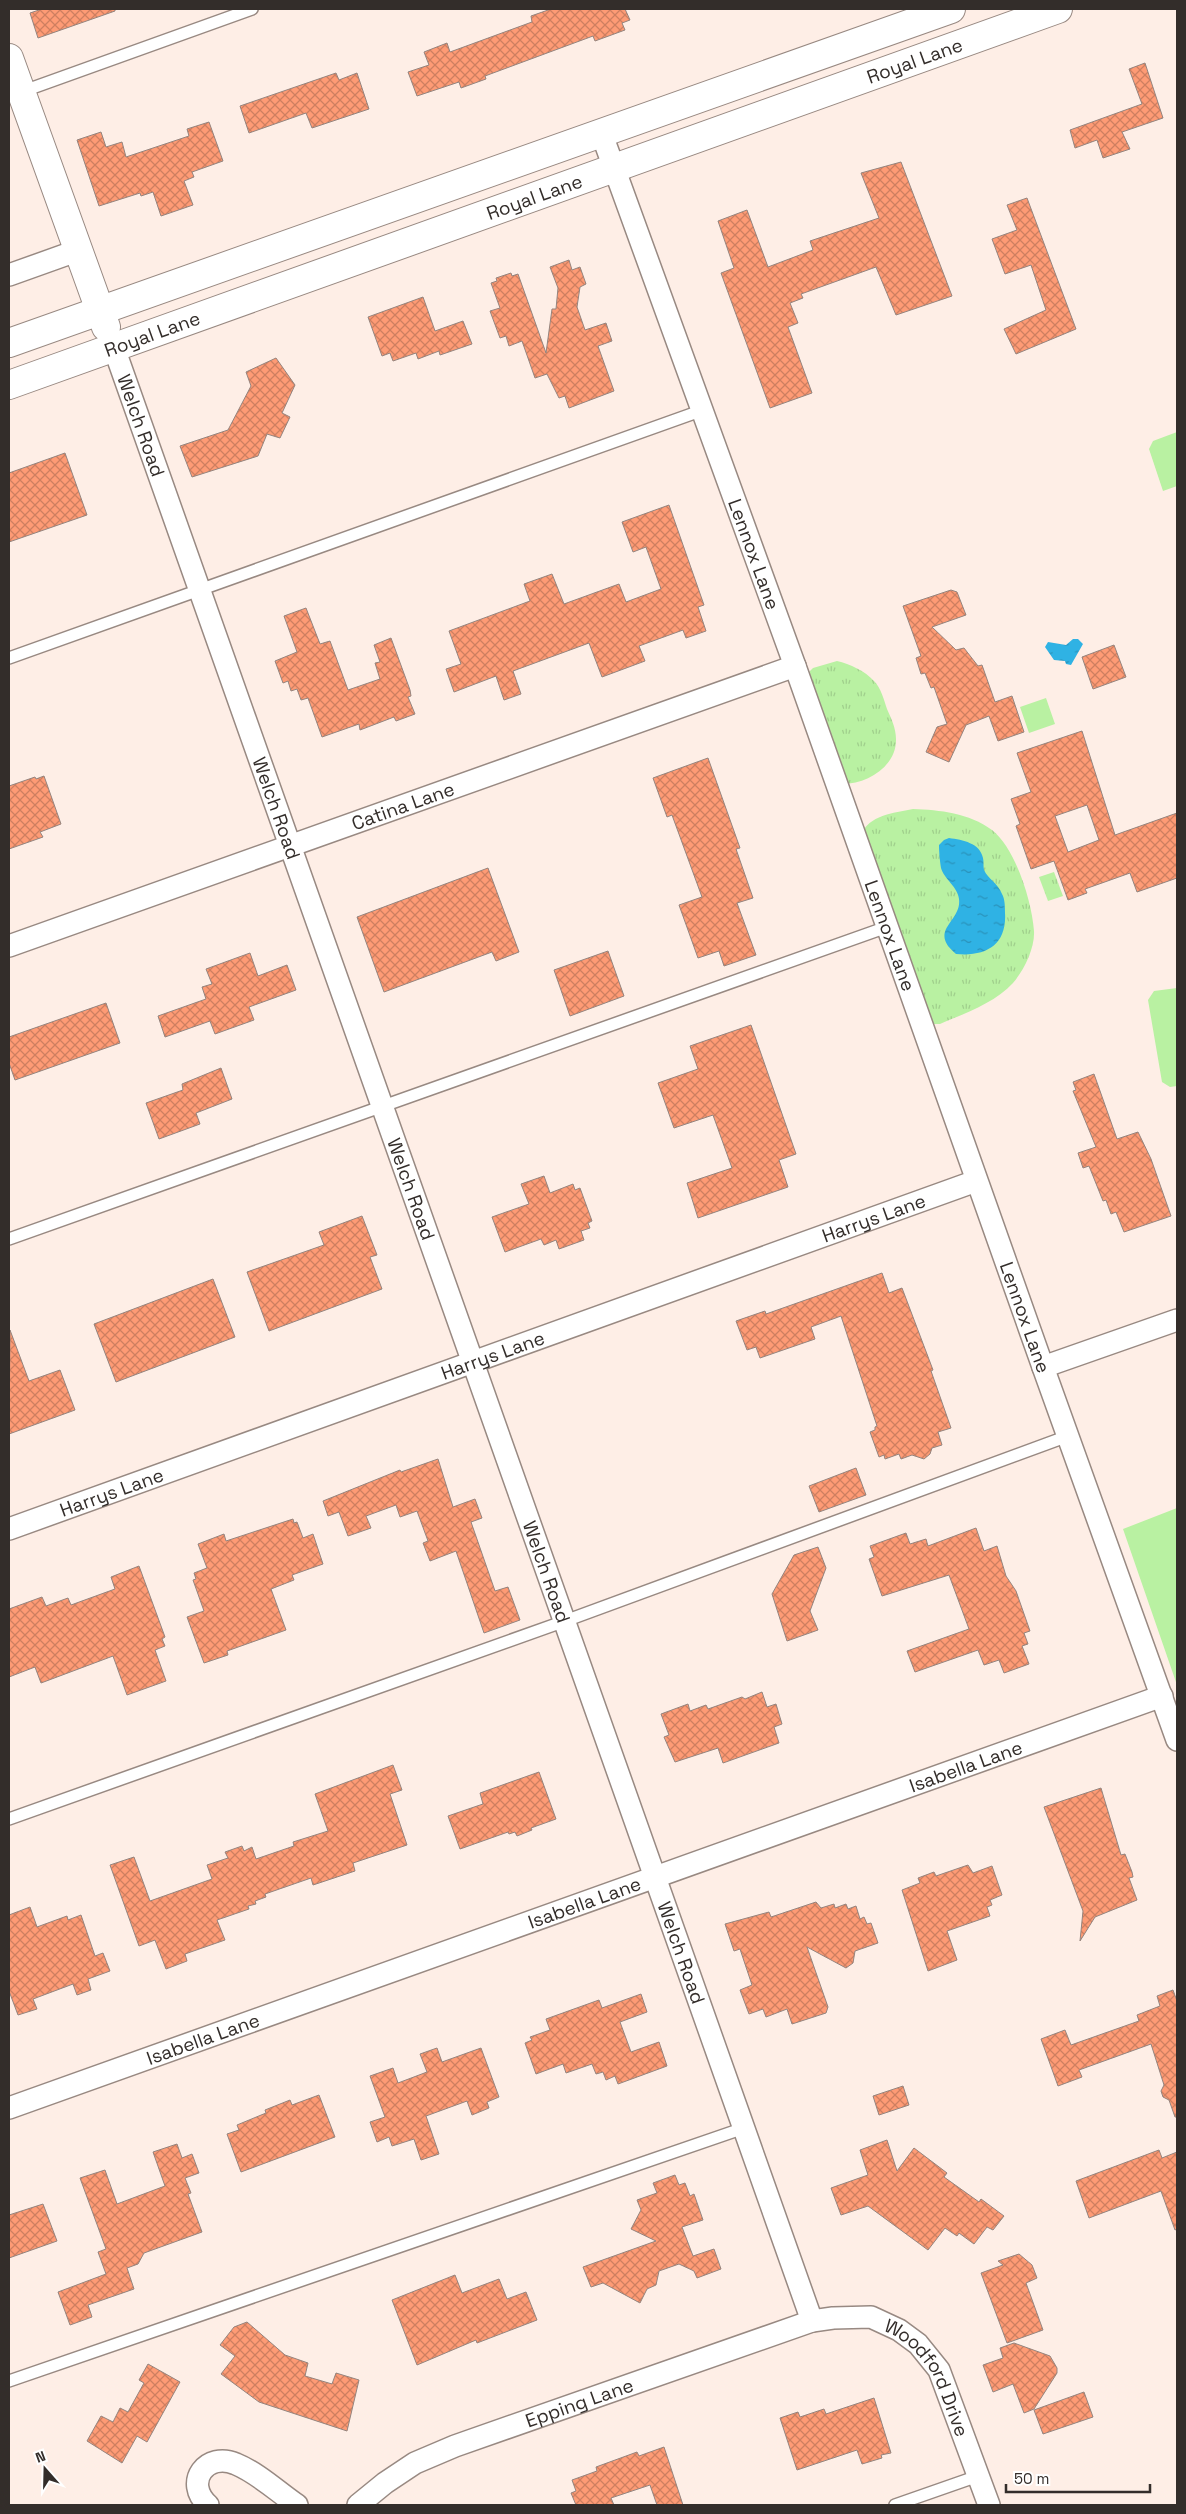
<svg xmlns="http://www.w3.org/2000/svg" width="1186" height="2514" viewBox="0 0 1186 2514" font-family="'Space Grotesk',sans-serif">
<defs>
<pattern id="grass-tufts" width="24" height="20" patternUnits="userSpaceOnUse" patternTransform="scale(1.25)"><rect width="24" height="20" fill="#b9f1a2"/><path d="M3 7l-1-3M5 7V3M7 7l1-3M15 17l-1-3M17 17v-4M19 17l1-3" fill="none" stroke="#a0cf8c"/></pattern>
<pattern id="water-ripples" width="26" height="14" patternUnits="userSpaceOnUse" patternTransform="scale(1.25)"><rect width="26" height="14" fill="#2fb2e4"/><path d="M2 4q2-2 4 0t4 0M15 11q2-2 4 0t4 0" fill="none" stroke="#2991b9"/></pattern>
<pattern id="building-cross-hatch" width="8" height="8" patternUnits="userSpaceOnUse" patternTransform="scale(1.25)"><rect width="8" height="8" fill="#fe9b75"/><path d="M0 0l8 8M0 8l8-8" fill="none" stroke="#ce7f60"/></pattern>
</defs>
<rect width="100%" height="100%" fill="#feeee6"/>
<!-- grass -->
<path fill="url(#grass-tufts)" d="M 837,661 C 850,664 865,671 874,681 C 881,688 884,700 887,709 C 891,718 896,728 896,739 C 897,766 867,784 843,784 L 805,676 L 813,668 Z
M 913,809 C 940,810 969,813 992,830 C 1016,849 1032,902 1034,931 C 1035,948 1024,970 1013,983 C 995,1003 963,1014 940,1024 L 933,1024 L 910,976 L 861,835 C 869,815 893,813 913,809 Z
M 1054,872 L 1063,896 L 1048,901 L 1039,877 Z"/>
<!-- park -->
<path fill="#b9f1a2" d="M 1177,432 L 1177,486 L 1163,491 L 1149,449 L 1153,441 Z
M 1046,698 L 1055,724 L 1029,733 L 1020,707 Z
M 1177,988 L 1177,1086 L 1170,1087 L 1162,1082 L 1148,1000 L 1154,991 Z
M 1177,1508 L 1177,1685 L 1123,1529 Z"/>
<!-- water -->
<path fill="url(#water-ripples)" d="M 1073,639 L 1078,639 L 1083,644 L 1071,665 L 1066,664 L 1065,661 L 1054,660 L 1045,647 L 1048,642 L 1066,645 Z
M 949,838 C 963,840 980,843 983,858 C 984,862 983,866 984,870 C 988,879 998,883 1002,894 C 1005,899 1005,907 1005,913 C 1007,945 986,957 956,954 C 927,930 962,922 959,899 C 958,887 944,879 941,868 C 940,862 939,852 939,845 L 944,840 Z"/>
<!-- building -->
<path fill="url(#building-cross-hatch)" stroke="#94847e" fill-rule="evenodd" d="M 42,9 L 115,9 L 115,11 L 38,38 L 30,13 Z
M 551,9 L 625,9 L 630,20 L 622,23 L 625,30 L 595,41 L 593,36 L 485,76 L 486,79 L 461,88 L 459,82 L 417,96 L 408,72 L 429,65 L 424,52 L 447,43 L 450,52 L 532,22 L 531,16 Z
M 1145,63 L 1163,118 L 1122,132 L 1130,149 L 1103,158 L 1097,140 L 1075,148 L 1070,130 L 1142,104 L 1129,69 Z
M 336,73 L 339,80 L 357,73 L 369,109 L 312,128 L 306,113 L 249,133 L 240,106 Z
M 209,122 L 223,161 L 192,172 L 194,177 L 184,181 L 193,205 L 161,216 L 153,192 L 141,196 L 140,193 L 99,206 L 77,140 L 101,132 L 106,147 L 122,142 L 126,157 L 189,136 L 187,129 Z
M 901,162 L 952,296 L 896,315 L 876,267 L 801,294 L 803,298 L 790,303 L 798,323 L 788,327 L 812,393 L 770,408 L 721,273 L 734,268 L 718,221 L 747,210 L 768,267 L 813,250 L 810,241 L 879,218 L 861,173 Z
M 1027,198 L 1076,329 L 1016,354 L 1004,329 L 1046,310 L 1031,265 L 1005,274 L 992,239 L 1017,230 L 1007,205 Z
M 569,260 L 572,270 L 580,267 L 586,284 L 580,287 L 577,307 L 585,330 L 606,323 L 612,341 L 598,346 L 614,391 L 569,408 L 565,396 L 559,398 L 547,374 L 535,378 L 522,341 L 509,346 L 506,336 L 500,338 L 490,311 L 500,308 L 491,283 L 497,281 L 496,278 L 511,273 L 512,276 L 518,274 L 546,353 L 552,309 L 556,309 L 558,288 L 550,267 Z
M 423,297 L 435,331 L 463,321 L 472,344 L 440,355 L 439,351 L 418,359 L 416,353 L 393,361 L 390,353 L 382,356 L 368,317 Z
M 276,358 L 295,385 L 282,413 L 290,417 L 280,438 L 267,434 L 258,456 L 192,477 L 180,446 L 228,430 L 251,386 L 246,372 Z
M 65,453 L 87,515 L 9,542 L 9,473 Z
M 669,505 L 704,605 L 698,607 L 706,631 L 686,638 L 683,630 L 639,646 L 645,661 L 602,677 L 589,643 L 513,671 L 521,694 L 504,700 L 496,676 L 454,692 L 446,669 L 461,664 L 449,631 L 530,601 L 524,584 L 552,574 L 564,604 L 619,584 L 626,602 L 661,589 L 646,547 L 633,552 L 622,522 Z
M 951,590 L 957,592 L 966,615 L 932,627 L 956,650 L 964,648 L 978,666 L 982,665 L 995,702 L 1012,696 L 1024,732 L 998,741 L 989,716 L 966,725 L 949,762 L 926,752 L 937,727 L 947,724 L 934,687 L 931,688 L 925,673 L 921,674 L 916,658 L 921,656 L 903,606 Z
M 306,608 L 320,644 L 330,641 L 348,690 L 380,679 L 375,663 L 380,662 L 374,645 L 391,638 L 410,690 L 411,696 L 408,697 L 415,714 L 396,721 L 394,717 L 360,730 L 359,724 L 322,737 L 308,698 L 301,700 L 297,689 L 291,691 L 288,681 L 283,683 L 275,661 L 297,652 L 284,616 Z
M 1114,645 L 1126,677 L 1093,689 L 1082,657 Z
M 1082,731 L 1115,835 L 1177,813 L 1177,878 L 1137,892 L 1130,873 L 1085,889 L 1087,893 L 1068,900 L 1054,861 L 1031,869 L 1016,826 L 1020,824 L 1011,799 L 1031,792 L 1017,753 ZM 1087,805 L 1099,840 L 1068,852 L 1055,816 Z
M 708,758 L 740,848 L 736,849 L 753,898 L 737,903 L 756,955 L 724,966 L 719,951 L 698,958 L 679,905 L 702,897 L 672,815 L 667,817 L 653,778 Z
M 44,776 L 61,824 L 40,832 L 43,837 L 9,849 L 9,786 L 35,777 L 36,779 Z
M 488,868 L 519,952 L 496,961 L 492,952 L 384,992 L 357,917 Z
M 608,951 L 624,996 L 570,1016 L 554,970 Z
M 250,953 L 258,976 L 287,965 L 296,990 L 249,1007 L 254,1020 L 215,1034 L 210,1021 L 165,1037 L 158,1016 L 206,999 L 202,987 L 212,984 L 206,969 Z
M 106,1003 L 120,1043 L 15,1080 L 9,1063 L 9,1037 Z
M 751,1025 L 796,1154 L 779,1160 L 788,1187 L 698,1218 L 687,1183 L 732,1168 L 713,1115 L 674,1128 L 658,1083 L 698,1069 L 690,1046 Z
M 221,1068 L 232,1099 L 196,1113 L 200,1124 L 159,1139 L 146,1103 L 183,1090 L 182,1084 Z
M 1094,1074 L 1117,1139 L 1138,1132 L 1151,1159 L 1171,1216 L 1124,1232 L 1116,1212 L 1111,1214 L 1106,1200 L 1103,1201 L 1089,1166 L 1083,1168 L 1078,1153 L 1096,1147 L 1073,1091 L 1076,1090 L 1073,1082 Z
M 544,1176 L 550,1193 L 573,1184 L 575,1190 L 580,1188 L 592,1221 L 588,1223 L 590,1228 L 581,1231 L 584,1240 L 559,1249 L 556,1240 L 544,1245 L 541,1239 L 505,1252 L 492,1217 L 529,1204 L 521,1184 Z
M 362,1216 L 377,1255 L 370,1257 L 382,1289 L 269,1331 L 247,1272 L 324,1245 L 319,1232 Z
M 882,1273 L 889,1293 L 902,1288 L 933,1370 L 931,1371 L 951,1428 L 938,1432 L 942,1445 L 932,1448 L 930,1454 L 924,1459 L 912,1455 L 901,1459 L 899,1454 L 885,1459 L 884,1455 L 879,1457 L 870,1432 L 875,1430 L 875,1427 L 877,1426 L 841,1316 L 811,1327 L 815,1339 L 760,1358 L 756,1347 L 747,1350 L 736,1321 L 765,1311 L 766,1314 Z
M 213,1279 L 235,1337 L 116,1382 L 94,1324 Z
M 10,1330 L 29,1381 L 60,1370 L 75,1410 L 9,1434 Z
M 438,1459 L 453,1507 L 475,1499 L 482,1518 L 471,1522 L 495,1591 L 508,1587 L 520,1620 L 484,1633 L 456,1551 L 430,1561 L 423,1543 L 428,1541 L 417,1511 L 400,1517 L 396,1505 L 366,1516 L 371,1528 L 348,1536 L 339,1512 L 328,1516 L 323,1501 L 400,1470 L 401,1472 Z
M 856,1468 L 866,1495 L 819,1512 L 809,1486 Z
M 293,1519 L 294,1523 L 297,1522 L 303,1538 L 313,1534 L 323,1564 L 292,1575 L 294,1580 L 271,1589 L 286,1630 L 227,1651 L 228,1655 L 204,1663 L 187,1617 L 204,1611 L 193,1580 L 196,1579 L 194,1573 L 207,1568 L 198,1544 L 224,1534 L 226,1541 Z
M 976,1528 L 984,1551 L 997,1546 L 1006,1576 L 1016,1591 L 1030,1631 L 1024,1633 L 1028,1644 L 1022,1646 L 1029,1664 L 1004,1673 L 999,1660 L 984,1665 L 978,1650 L 915,1672 L 907,1651 L 969,1629 L 949,1575 L 882,1596 L 869,1559 L 874,1557 L 870,1546 L 906,1533 L 910,1544 L 926,1539 L 928,1546 Z
M 818,1547 L 826,1568 L 810,1611 L 818,1630 L 787,1641 L 772,1594 L 794,1555 Z
M 139,1566 L 165,1637 L 162,1639 L 165,1646 L 155,1650 L 166,1681 L 127,1695 L 113,1656 L 41,1683 L 35,1667 L 9,1677 L 9,1609 L 42,1597 L 46,1606 L 68,1598 L 71,1605 L 115,1589 L 111,1577 Z
M 762,1692 L 767,1707 L 776,1704 L 782,1724 L 774,1727 L 779,1743 L 723,1763 L 718,1748 L 675,1762 L 664,1737 L 669,1735 L 661,1714 L 688,1704 L 690,1711 L 706,1705 L 708,1709 L 742,1697 L 745,1699 Z
M 393,1765 L 402,1790 L 390,1794 L 407,1845 L 353,1863 L 355,1871 L 313,1885 L 311,1878 L 265,1894 L 266,1897 L 255,1901 L 256,1904 L 248,1906 L 249,1909 L 217,1920 L 225,1940 L 185,1954 L 187,1961 L 166,1969 L 155,1940 L 139,1946 L 110,1865 L 134,1857 L 150,1901 L 212,1879 L 207,1865 L 228,1858 L 225,1852 L 242,1846 L 244,1851 L 252,1847 L 256,1859 L 294,1846 L 293,1842 L 328,1831 L 315,1794 Z
M 539,1772 L 556,1819 L 531,1828 L 532,1830 L 517,1836 L 515,1832 L 509,1834 L 508,1832 L 460,1849 L 448,1816 L 483,1804 L 480,1793 Z
M 1101,1788 L 1121,1855 L 1125,1854 L 1132,1872 L 1133,1877 L 1129,1878 L 1137,1900 L 1095,1917 L 1080,1941 L 1083,1911 L 1044,1807 Z
M 968,1865 L 973,1873 L 992,1866 L 1002,1895 L 990,1900 L 992,1905 L 987,1907 L 990,1916 L 947,1931 L 957,1960 L 928,1971 L 902,1890 L 920,1883 L 918,1878 L 934,1872 L 936,1876 Z
M 816,1902 L 821,1908 L 834,1904 L 835,1908 L 846,1904 L 848,1909 L 856,1906 L 860,1919 L 864,1917 L 867,1924 L 871,1923 L 878,1943 L 855,1951 L 853,1963 L 846,1968 L 807,1947 L 828,2007 L 826,2013 L 792,2024 L 787,2009 L 766,2017 L 763,2009 L 749,2014 L 740,1990 L 752,1985 L 740,1949 L 734,1951 L 725,1924 L 769,1912 L 771,1917 Z
M 30,1907 L 37,1927 L 67,1916 L 68,1920 L 81,1915 L 95,1956 L 103,1953 L 110,1971 L 88,1979 L 91,1990 L 77,1995 L 73,1984 L 33,1999 L 37,2009 L 18,2015 L 9,1991 L 9,1915 Z
M 1173,1990 L 1177,2001 L 1177,2117 L 1175,2117 L 1169,2100 L 1163,2097 L 1161,2091 L 1164,2085 L 1151,2044 L 1079,2070 L 1082,2077 L 1058,2086 L 1041,2039 L 1065,2030 L 1071,2045 L 1139,2021 L 1137,2015 L 1160,2006 L 1157,1996 Z
M 641,1994 L 647,2012 L 620,2022 L 631,2052 L 659,2042 L 667,2066 L 618,2084 L 615,2076 L 606,2080 L 603,2072 L 596,2074 L 592,2064 L 566,2073 L 563,2064 L 536,2074 L 525,2043 L 532,2040 L 530,2037 L 550,2030 L 546,2019 L 599,2000 L 602,2008 Z
M 437,2048 L 442,2062 L 481,2048 L 499,2097 L 487,2102 L 489,2108 L 472,2115 L 467,2101 L 426,2116 L 439,2154 L 421,2160 L 414,2139 L 392,2146 L 389,2137 L 377,2142 L 370,2122 L 385,2117 L 370,2076 L 393,2068 L 398,2083 L 427,2072 L 420,2054 Z
M 903,2086 L 909,2105 L 879,2115 L 873,2096 Z
M 319,2095 L 335,2137 L 241,2172 L 227,2134 L 239,2130 L 237,2125 L 266,2113 L 265,2110 L 290,2100 L 292,2105 Z
M 887,2140 L 897,2171 L 914,2148 L 947,2173 L 944,2177 L 979,2202 L 981,2199 L 1004,2216 L 993,2230 L 987,2227 L 974,2244 L 959,2233 L 957,2236 L 945,2228 L 928,2250 L 868,2206 L 841,2215 L 831,2188 L 868,2175 L 860,2150 Z
M 177,2144 L 182,2158 L 192,2154 L 199,2173 L 185,2178 L 191,2193 L 188,2194 L 202,2232 L 144,2253 L 138,2264 L 127,2268 L 134,2289 L 88,2305 L 92,2317 L 70,2325 L 58,2292 L 106,2274 L 98,2252 L 106,2249 L 80,2178 L 105,2170 L 117,2204 L 165,2186 L 153,2152 Z
M 1159,2150 L 1162,2158 L 1177,2152 L 1177,2229 L 1175,2230 L 1161,2191 L 1089,2218 L 1076,2181 Z
M 675,2175 L 679,2185 L 685,2183 L 690,2196 L 694,2194 L 703,2220 L 682,2227 L 693,2256 L 714,2249 L 721,2269 L 697,2278 L 694,2271 L 679,2264 L 659,2271 L 656,2285 L 647,2289 L 640,2303 L 603,2283 L 591,2287 L 583,2267 L 656,2241 L 631,2229 L 641,2210 L 637,2200 L 657,2193 L 653,2183 Z
M 43,2204 L 57,2241 L 9,2258 L 9,2215 Z
M 1019,2254 L 1032,2265 L 1037,2278 L 1026,2283 L 1043,2330 L 1007,2343 L 981,2273 L 1003,2265 L 998,2261 Z
M 455,2275 L 462,2293 L 499,2279 L 507,2299 L 526,2292 L 537,2320 L 477,2343 L 476,2340 L 417,2365 L 392,2300 Z
M 247,2322 L 285,2355 L 308,2363 L 305,2376 L 332,2384 L 336,2373 L 359,2380 L 347,2431 L 259,2402 L 221,2374 L 235,2356 L 220,2345 L 234,2327 Z
M 1014,2343 L 1050,2356 L 1057,2368 L 1057,2373 L 1034,2409 L 1024,2413 L 1013,2384 L 993,2392 L 983,2365 L 1003,2358 L 1000,2348 Z
M 148,2364 L 180,2382 L 147,2442 L 137,2436 L 122,2463 L 87,2441 L 101,2416 L 113,2422 L 120,2408 L 128,2412 L 144,2383 L 139,2380 Z
M 1084,2392 L 1093,2417 L 1043,2434 L 1034,2410 Z
M 874,2398 L 891,2453 L 881,2455 L 882,2458 L 862,2464 L 857,2450 L 797,2470 L 780,2418 L 798,2412 L 800,2417 L 824,2409 L 826,2414 Z
M 664,2447 L 683,2505 L 657,2505 L 650,2485 L 611,2498 L 614,2505 L 576,2505 L 571,2493 L 576,2491 L 572,2480 L 597,2471 L 596,2467 L 637,2452 L 639,2456 Z"/>
<g fill="none" stroke-linecap="round" stroke-linejoin="round">
<!-- lane casing -->
<g stroke="#988982" stroke-width="14">
<path id="lane" d="M 21,92 L 252,9
M 9,658 L 703,410
M 9,1239 L 887,927
M 9,1819 L 565,1621 L 1068,1436
M 9,2381 L 744,2128
M 895,2505 L 978,2476"/>
</g>
<!-- street casing -->
<g stroke="#988982" stroke-width="24">
<g id="street">
<path id="s1" d="M 601,132 L 795,666 L 1043,1367 L 1177,1740"/>
<path d="M 9,275 L 79,250"/>
<path id="s2" d="M 114,348 L 812,2321"/>
<path id="s3" d="M 9,946 L 795,666"/>
<path d="M 1043,1367 L 1177,1320"/>
<path id="s4" d="M 9,1529 L 976,1181"/>
<path id="s5" d="M 9,2108 L 1162,1696"/>
<path d="M 208,2505 C 183,2482 207,2451 236,2464 C 258,2473 278,2492 297,2505"/>
<path id="s6" d="M 358,2505 L 385,2483 L 415,2463 L 455,2446 L 812,2321 L 833,2318 L 871,2317 L 899,2330 L 918,2344 L 939,2370 L 989,2505"/>
</g>
</g>
<!-- secondary casing -->
<g stroke="#988982" stroke-width="30">
<g id="secondary">
<path d="M 9,58 L 106,327"/>
<path d="M 9,343 L 951,9"/>
<path id="s7" d="M 9,385 L 1058,9"/>
</g>
</g>
<!-- lane -->
<use href="#lane" stroke="#fff" stroke-width="11"/>
<!-- street -->
<use href="#street" stroke="#fff" stroke-width="21"/>
<!-- secondary -->
<use href="#secondary" stroke="#fff" stroke-width="28"/>
</g>
<g text-anchor="middle" stroke-width="4" stroke-linejoin="round" paint-order="stroke">
<!-- street labels -->
<g font-size="19" fill="#332d2a" stroke="#fff">
<text dy="7" stroke="none"><textPath href="#s7" startOffset="962">Royal Lane</textPath></text>
<text dy="7" stroke="none"><textPath href="#s7" startOffset="558">Royal Lane</textPath></text>
<text dy="7" stroke="none"><textPath href="#s7" startOffset="152">Royal Lane</textPath></text>
<text dy="7" stroke="none"><textPath href="#s2" startOffset="82">Welch Road</textPath></text>
<text dy="7" stroke="none"><textPath href="#s1" startOffset="449">Lennox Lane</textPath></text>
<text dy="7" stroke="none"><textPath href="#s3" startOffset="418">Catina Lane</textPath></text>
<text dy="7" stroke="none"><textPath href="#s2" startOffset="488">Welch Road</textPath></text>
<text dy="7" stroke="none"><textPath href="#s1" startOffset="854">Lennox Lane</textPath></text>
<text dy="7" stroke="none"><textPath href="#s2" startOffset="892">Welch Road</textPath></text>
<text dy="7" stroke="none"><textPath href="#s4" startOffset="919">Harrys Lane</textPath></text>
<text dy="7" stroke="none"><textPath href="#s1" startOffset="1259">Lennox Lane</textPath></text>
<text dy="7" stroke="none"><textPath href="#s4" startOffset="514">Harrys Lane</textPath></text>
<text dy="7" stroke="none"><textPath href="#s4" startOffset="109">Harrys Lane</textPath></text>
<text dy="7" stroke="none"><textPath href="#s2" startOffset="1298">Welch Road</textPath></text>
<text dy="7" stroke="none"><textPath href="#s5" startOffset="1016">Isabella Lane</textPath></text>
<text dy="7" stroke="none"><textPath href="#s5" startOffset="611">Isabella Lane</textPath></text>
<text dy="7" stroke="none"><textPath href="#s2" startOffset="1702">Welch Road</textPath></text>
<text dy="7" stroke="none"><textPath href="#s5" startOffset="206">Isabella Lane</textPath></text>
<text dy="7" stroke="none"><textPath href="#s6" startOffset="639">Woodford Drive</textPath></text>
<text dy="7" stroke="none"><textPath href="#s6" startOffset="246">Epping Lane</textPath></text>
</g>
</g>
<!-- border -->
<rect width="1186" height="2514" fill="none" stroke="#332d2a" stroke-width="20"/>
<!-- north arrow -->
<g transform="translate(45 2469) rotate(340)" stroke="#ffffff" stroke-width="4" paint-order="stroke">
<path d="M0-4L9 19L0 12L-9 19Z" fill="#332d2a"/>
<text y="-8" font-size="14" font-weight="bold" text-anchor="middle" fill="#332d2a">N</text>
</g>
<!-- scale -->
<path d="M1006 2484v8h144v-8" fill="none" stroke="#332d2a" stroke-width="2.5"/>
<text x="1014" y="2484" font-size="15" fill="#332d2a" stroke="#ffffff" stroke-width="4" paint-order="stroke">50 m</text>
</svg>
